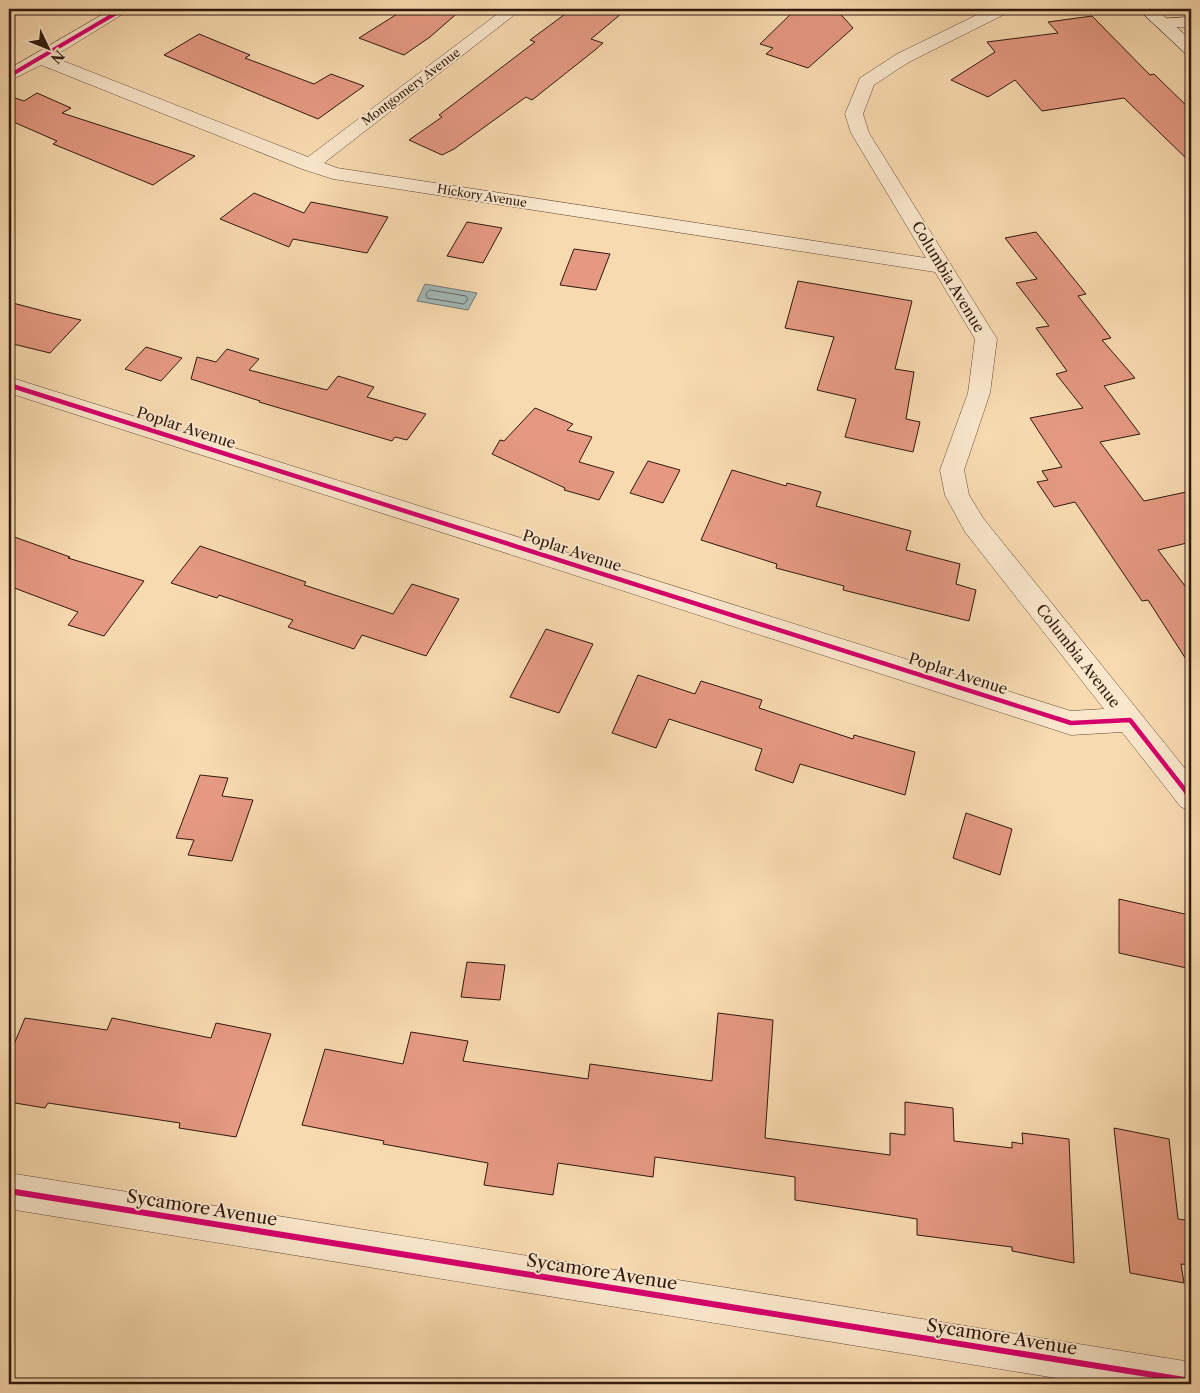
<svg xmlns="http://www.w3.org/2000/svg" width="1200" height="1393" viewBox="0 0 1200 1393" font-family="'Libre Caslon Text',serif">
<rect width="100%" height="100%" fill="#f8dab0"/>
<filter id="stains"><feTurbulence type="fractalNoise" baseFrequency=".004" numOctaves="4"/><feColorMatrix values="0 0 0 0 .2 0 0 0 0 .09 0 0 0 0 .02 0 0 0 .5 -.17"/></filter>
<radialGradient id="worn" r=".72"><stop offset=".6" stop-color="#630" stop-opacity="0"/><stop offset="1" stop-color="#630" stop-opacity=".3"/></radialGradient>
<!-- water -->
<path fill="#a2b8b7" stroke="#747873" d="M 425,284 L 477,293 L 468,310 L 417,301 Z"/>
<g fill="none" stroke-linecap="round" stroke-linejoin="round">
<!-- shore -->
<path stroke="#686862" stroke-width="1" d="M 430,290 L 466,296 L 468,299 L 464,304 L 427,298 L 426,294 Z"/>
</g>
<!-- building -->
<path fill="#e59982" stroke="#2f180e" d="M 405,9 L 462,9 L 430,37 L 404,55 L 359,38 Z
M 572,9 L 627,9 L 591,39 L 603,43 L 595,50 L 532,100 L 526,97 L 454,149 L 442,155 L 409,140 L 442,117 L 439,115 L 535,42 L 530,40 Z
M 796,9 L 836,9 L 853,28 L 808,68 L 766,54 L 773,48 L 760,44 Z
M 1092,16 L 1150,75 L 1154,74 L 1191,110 L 1191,163 L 1124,98 L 1042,111 L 1015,80 L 988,97 L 951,80 L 995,52 L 987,42 L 1058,33 L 1048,22 Z
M 199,34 L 250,55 L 245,58 L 314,84 L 331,74 L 364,86 L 318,119 L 164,55 Z
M 37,93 L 71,108 L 62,113 L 195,156 L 153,185 L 53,144 L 57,141 L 9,120 L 9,96 L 24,101 Z
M 254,193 L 304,213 L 311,202 L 388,217 L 367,253 L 293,239 L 289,247 L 220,219 Z
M 467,222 L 502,228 L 483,263 L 447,256 Z
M 1036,232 L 1086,294 L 1078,296 L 1111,338 L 1102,340 L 1135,378 L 1104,386 L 1140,434 L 1100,442 L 1144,501 L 1191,491 L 1191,542 L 1158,550 L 1191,594 L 1191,667 L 1148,600 L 1142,601 L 1075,502 L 1054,507 L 1037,482 L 1048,480 L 1042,471 L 1062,467 L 1030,418 L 1083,408 L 1056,374 L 1067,371 L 1036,328 L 1049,326 L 1016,283 L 1037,279 L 1005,238 Z
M 574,249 L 610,254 L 596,290 L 560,285 Z
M 798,281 L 912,301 L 895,369 L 914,372 L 906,419 L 920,422 L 913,452 L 845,437 L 856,399 L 817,390 L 834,337 L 785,328 Z
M 9,302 L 51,313 L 81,320 L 50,353 L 9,343 Z
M 146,347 L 182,358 L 161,381 L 125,369 Z
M 227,349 L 259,359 L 249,370 L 327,390 L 338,376 L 374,387 L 367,397 L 426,414 L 407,440 L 395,437 L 392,441 L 259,402 L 260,401 L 191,379 L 197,357 L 216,362 Z
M 535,408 L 573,424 L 567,430 L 592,437 L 579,462 L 614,472 L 599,500 L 564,490 L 565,488 L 492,454 L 500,440 L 504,441 Z
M 648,461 L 680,470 L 663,503 L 630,493 Z
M 732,470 L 786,486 L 787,483 L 821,492 L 816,506 L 911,531 L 906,550 L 960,564 L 956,584 L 976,590 L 969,621 L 843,590 L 844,586 L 776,568 L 777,564 L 701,540 Z
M 9,535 L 70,557 L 68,558 L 144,581 L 104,636 L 68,625 L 78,612 L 9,586 Z
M 200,546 L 306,582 L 304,585 L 393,614 L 412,584 L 459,599 L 426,656 L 362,635 L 354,649 L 288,627 L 293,620 L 219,595 L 217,598 L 171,583 Z
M 546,629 L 593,644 L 559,713 L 510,697 Z
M 638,675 L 695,694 L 701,681 L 762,700 L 759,708 L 853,739 L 854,735 L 915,752 L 905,795 L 800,764 L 793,783 L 755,770 L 762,749 L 669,719 L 656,748 L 612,733 Z
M 200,775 L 228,778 L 222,796 L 253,800 L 232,861 L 188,855 L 194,840 L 176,838 Z
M 966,813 L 1012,829 L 1000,875 L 953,858 Z
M 1119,899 L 1189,915 L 1191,969 L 1119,953 Z
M 467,962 L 505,965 L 500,1000 L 461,997 Z
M 718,1013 L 773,1020 L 765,1138 L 890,1155 L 890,1133 L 905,1135 L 905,1102 L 953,1108 L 954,1141 L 1012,1148 L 1012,1142 L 1023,1144 L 1022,1133 L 1069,1139 L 1074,1263 L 1012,1251 L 1012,1247 L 917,1235 L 917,1219 L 795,1200 L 795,1177 L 655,1157 L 653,1177 L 558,1163 L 553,1195 L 484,1185 L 488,1163 L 383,1144 L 384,1141 L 302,1125 L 325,1049 L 403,1064 L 411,1032 L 468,1041 L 463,1061 L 588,1079 L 590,1064 L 712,1081 Z
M 25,1018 L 107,1030 L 112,1018 L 211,1038 L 216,1023 L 271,1034 L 236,1137 L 179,1128 L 180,1123 L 48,1103 L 45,1108 L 9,1102 L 9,1056 Z
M 1114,1128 L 1169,1139 L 1178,1219 L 1191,1221 L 1191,1265 L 1181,1264 L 1184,1283 L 1130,1273 Z"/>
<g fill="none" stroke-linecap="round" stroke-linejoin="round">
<!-- street casing -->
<g stroke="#614836" stroke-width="1">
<path id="street" d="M 112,9 L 131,9 L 53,57 L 308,157 L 504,9 L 522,9 L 324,163 L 337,168 L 926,258 L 851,133 L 845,114 L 860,78 L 897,54 L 989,9 L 1009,9 L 1007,13 L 909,62 L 874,85 L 863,114 L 869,133 L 997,339 L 990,393 L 964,470 L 969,495 L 983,518 L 1191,776 L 1191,811 L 1181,807 L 1122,732 L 1071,735 L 9,393 L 9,377 L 1071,711 L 1104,709 L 965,532 L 945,495 L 940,470 L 968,393 L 975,339 L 935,272 L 333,179 L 302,169 L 41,65 L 9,81 L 9,69 Z
M 1191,17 L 1191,27 L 1158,27 L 1156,23 L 1158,19 Z
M 9,1173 L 1191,1362 L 1191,1384 L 1093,1384 L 9,1209 Z"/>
</g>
<!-- secondary casing -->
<g stroke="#2f180e" stroke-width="1">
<path id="secondary" d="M 1138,9 L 1156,9 L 1191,40 L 1191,54 L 1185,53 Z"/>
</g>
<!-- street -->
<use href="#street" fill="#fae7cc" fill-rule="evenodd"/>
<!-- secondary -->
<use href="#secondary" fill="#fae7cc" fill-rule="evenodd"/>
<!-- cycleway-far2 casing -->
<g stroke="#fae7cc" stroke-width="5.5">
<path id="cycleway-far2" d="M 9,76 L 123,9"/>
</g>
<!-- cycleway-far1 casing -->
<g stroke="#fae7cc" stroke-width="8">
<path id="cycleway-far1" d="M 9,385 L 1071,723 L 1130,720 L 1188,794"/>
</g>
<!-- cycleway casing -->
<g stroke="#fae7cc" stroke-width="9">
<path id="cycleway" d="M 1187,792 L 1191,798
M 9,1191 L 1191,1381"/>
</g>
<!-- cycleway-far2 -->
<use href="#cycleway-far2" stroke="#d6006c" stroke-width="4"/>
<!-- cycleway-far1 -->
<use href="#cycleway-far1" stroke="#d6006c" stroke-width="4.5"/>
<!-- cycleway -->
<use href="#cycleway" stroke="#d6006c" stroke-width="6"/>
</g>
<g text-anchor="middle" stroke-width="4" stroke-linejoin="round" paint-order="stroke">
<!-- far-street labels -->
<g font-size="12" fill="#2f180e" stroke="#fae7cc">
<text transform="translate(411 87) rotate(-37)" y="4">Montgomery Avenue</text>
<text transform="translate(482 196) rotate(9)" y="4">Hickory Avenue</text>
</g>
<!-- street labels -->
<g font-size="15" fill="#2f180e" stroke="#fae7cc">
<text transform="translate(948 277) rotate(59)" y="5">Columbia Avenue</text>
<text transform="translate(186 428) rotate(18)" y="5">Poplar Avenue</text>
<text transform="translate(572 551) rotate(18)" y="5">Poplar Avenue</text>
<text transform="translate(1078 656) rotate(52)" y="5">Columbia Avenue</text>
<text transform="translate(958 674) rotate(18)" y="5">Poplar Avenue</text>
</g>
<!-- near-street labels -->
<g font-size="18" fill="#2f180e" stroke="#fae7cc">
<text transform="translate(202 1208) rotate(9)" y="6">Sycamore Avenue</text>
<text transform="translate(602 1272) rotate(9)" y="6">Sycamore Avenue</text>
<text transform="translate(1002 1337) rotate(9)" y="6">Sycamore Avenue</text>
</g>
</g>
<!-- margin -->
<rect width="1200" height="1393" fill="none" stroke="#f8dab0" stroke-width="30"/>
<rect x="10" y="10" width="1180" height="1373" fill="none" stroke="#2f180e" stroke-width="2.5"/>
<rect x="15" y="15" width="1170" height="1363" fill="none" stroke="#2f180e"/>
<!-- north arrow -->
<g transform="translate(48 48) rotate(133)" stroke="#fae7cc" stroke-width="4" paint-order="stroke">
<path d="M0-4L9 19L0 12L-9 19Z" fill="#2f180e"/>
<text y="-8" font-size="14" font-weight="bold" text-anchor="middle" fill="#2f180e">N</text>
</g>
<rect width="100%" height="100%" filter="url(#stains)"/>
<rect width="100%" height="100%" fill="url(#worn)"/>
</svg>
